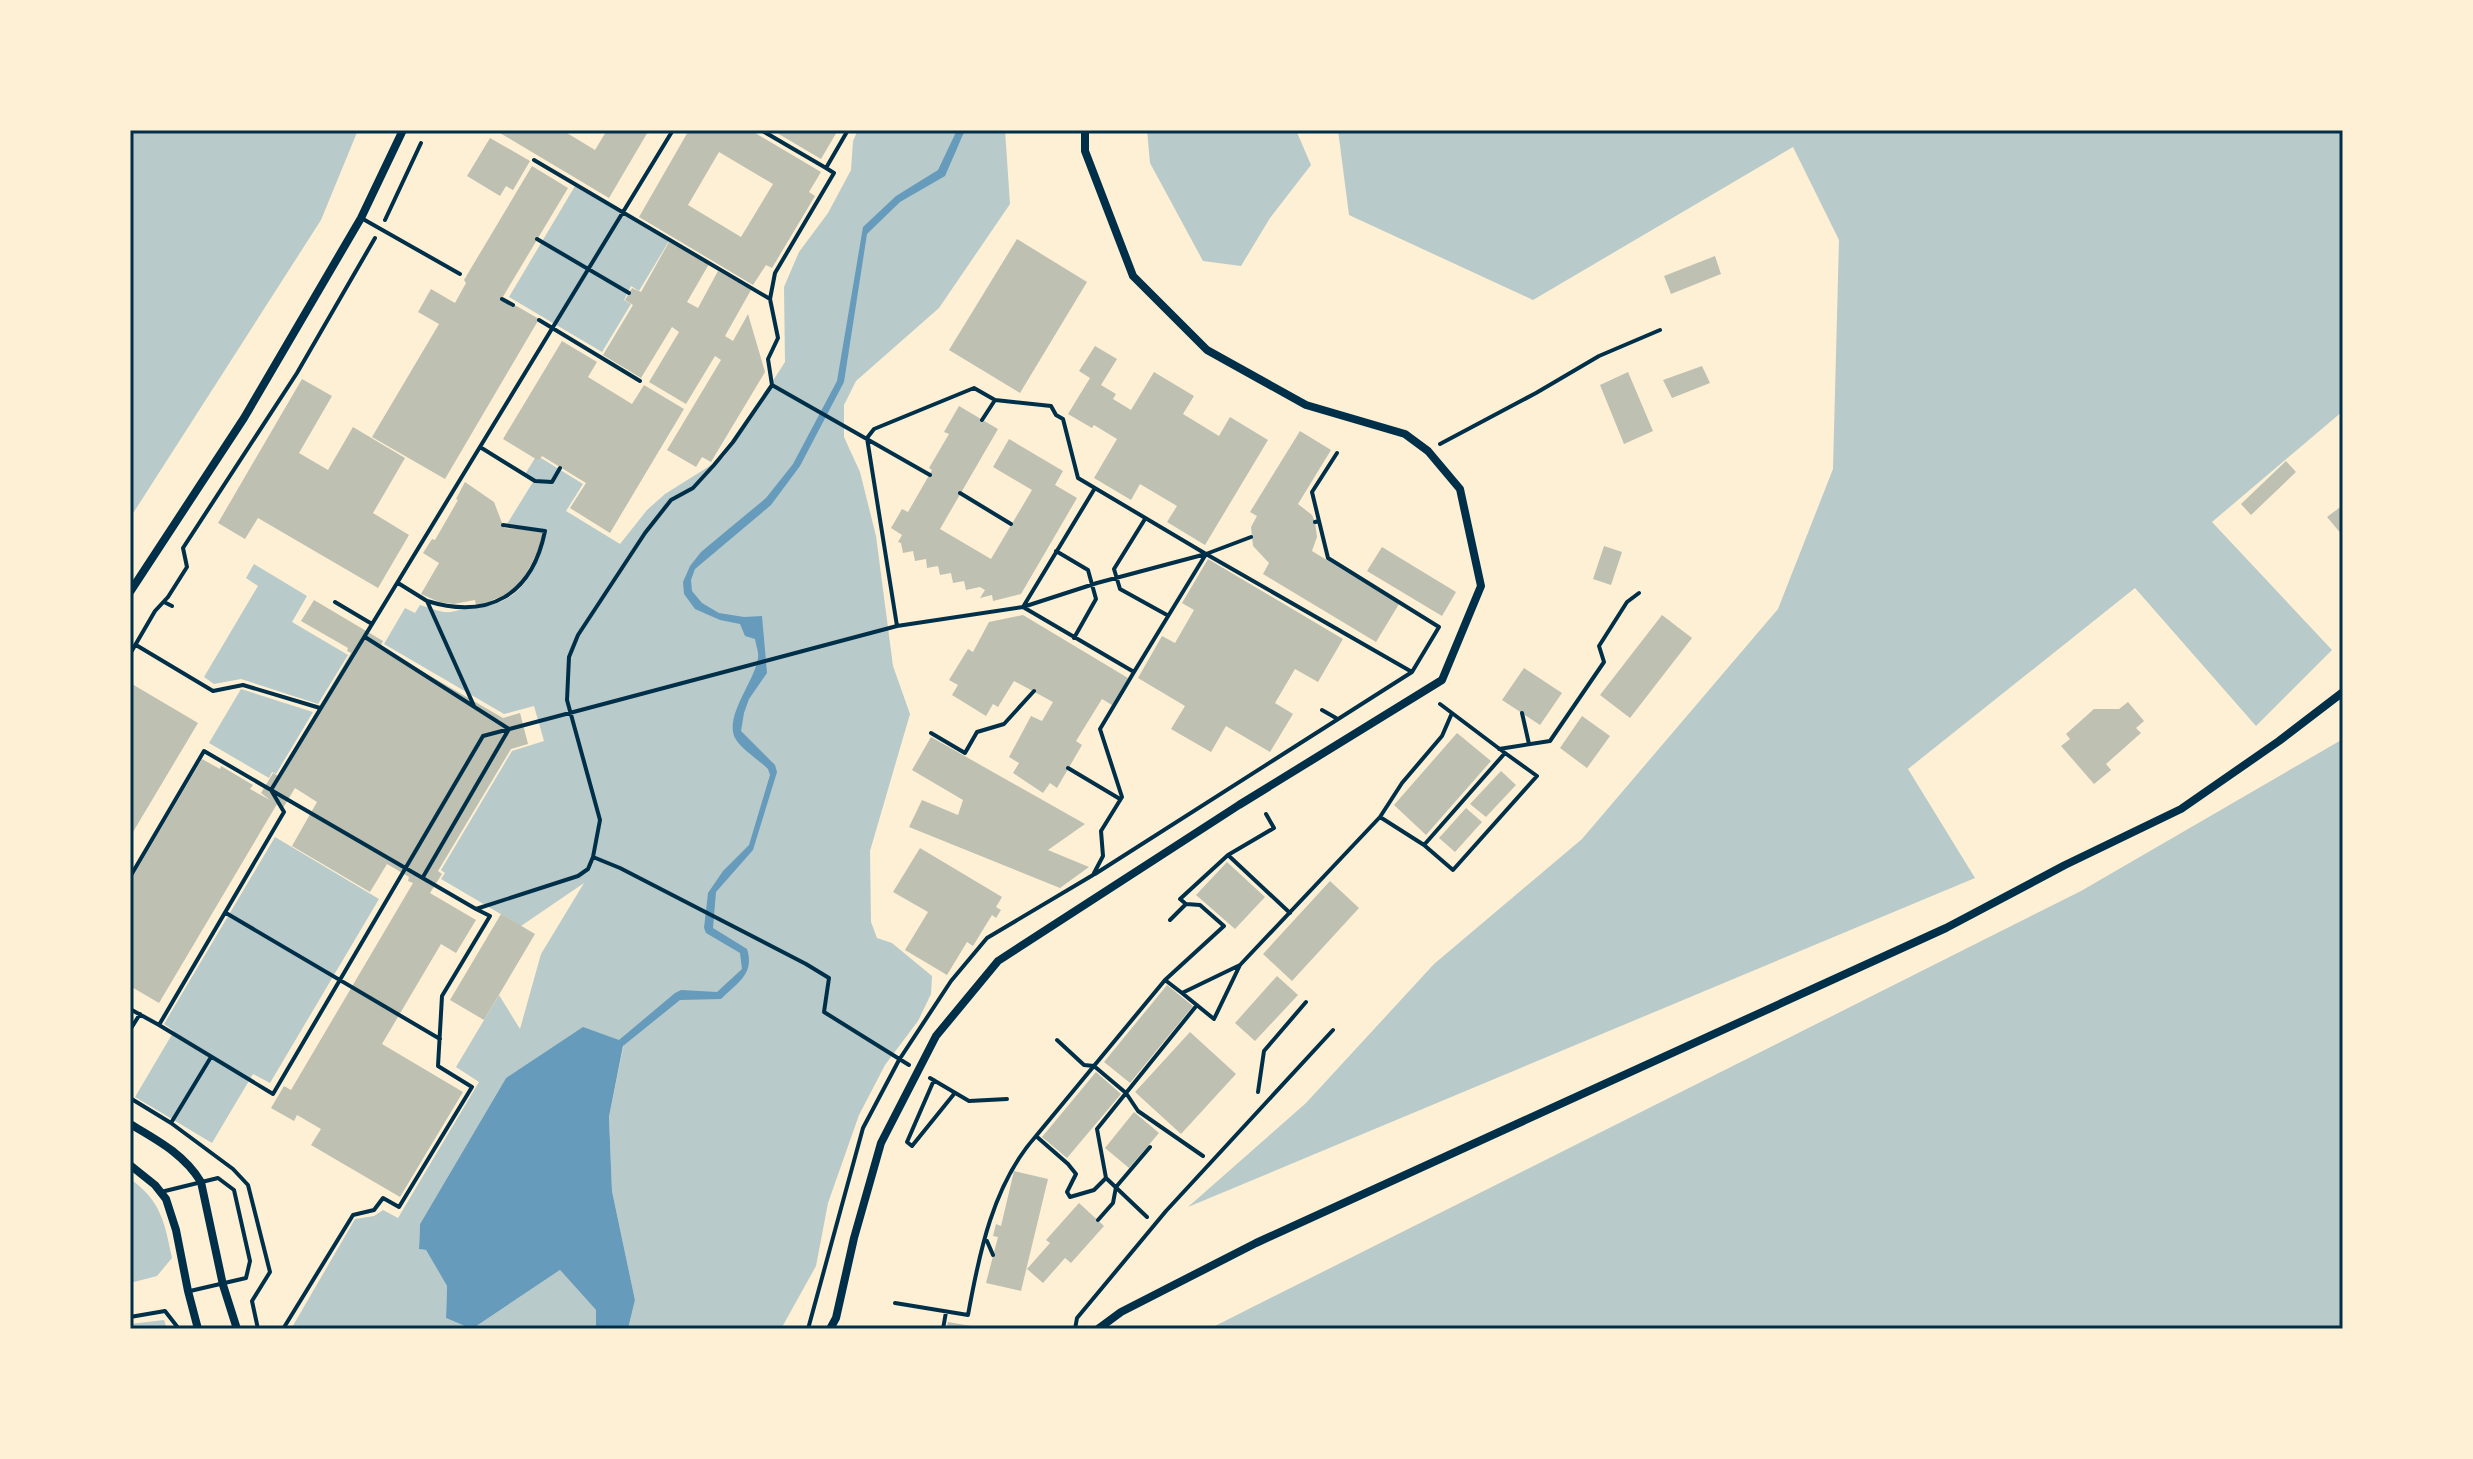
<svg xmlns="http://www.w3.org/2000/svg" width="2473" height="1459" viewBox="0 0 2473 1459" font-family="Arial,sans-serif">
<rect width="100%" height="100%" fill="#fdf0d5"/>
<!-- green -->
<path fill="#b9caca" d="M 130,130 L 358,130 L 321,220 L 130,518 Z
M 858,130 L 1005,130 L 1010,204 L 939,308 L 856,381 L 844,405 L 844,437 L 860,472 L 876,536 L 893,666 L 910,714 L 870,851 L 871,922 L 877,938 L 892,943 L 932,976 L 931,994 L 918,1021 L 885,1065 L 859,1115 L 828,1203 L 816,1266 L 781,1329 L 628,1329 L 635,1300 L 612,1191 L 609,1117 L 624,1043 L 506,1078 L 420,1224 L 419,1249 L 426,1250 L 447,1286 L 446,1318 L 472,1329 L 560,1270 L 596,1310 L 596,1329 L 291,1329 L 355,1219 L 374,1216 L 383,1210 L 398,1218 L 479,1082 L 456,1067 L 499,995 L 520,1029 L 541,954 L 584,883 L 521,926 L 441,879 L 445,873 L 441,870 L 512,751 L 544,741 L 534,706 L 504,714 L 384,644 L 405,608 L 415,613 L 420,605 C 430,608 441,613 451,612 C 457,611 464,608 470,608 C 517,607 539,574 545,530 L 507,524 L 533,482 L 524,476 L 535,458 L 539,461 L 541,458 L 583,484 L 566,511 L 620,544 L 647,510 L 665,494 L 724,457 L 785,362 L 784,287 L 799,252 L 828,213 L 851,170 L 853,141 Z
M 1147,130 L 1296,130 L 1311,165 L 1270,218 L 1241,266 L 1203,261 L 1150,163 Z
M 1338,130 L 2343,130 L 2343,411 L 2212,522 L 2332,650 L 2256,726 L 2135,588 L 1908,769 L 1975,878 L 1188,1207 L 1306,1103 L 1434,964 L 1582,839 L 1778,609 L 1833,469 L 1839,240 L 1793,147 L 1533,300 L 1349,215 Z
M 575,186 L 669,241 L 639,291 L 631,286 L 624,300 L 631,304 L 602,352 L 509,297 Z
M 254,564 L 307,596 L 292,622 L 348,655 L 318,704 L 241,679 L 214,684 L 204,677 L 258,586 L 246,578 Z
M 241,689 L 313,712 L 276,774 L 272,772 L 269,778 L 209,743 Z
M 2343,739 L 2343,1329 L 1209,1329 L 2081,891 Z
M 275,837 L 379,899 L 270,1083 L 253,1074 L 212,1143 L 135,1097 L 174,1031 L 164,1024 Z
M 130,1179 C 161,1200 165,1224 172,1258 L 157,1276 L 130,1283 Z
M 164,1320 L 167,1329 L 130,1329 L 130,1324 Z"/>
<!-- water -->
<path fill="#669bbc" d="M 957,130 L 965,130 L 945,176 L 900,202 L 867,234 L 844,382 L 800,466 L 771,505 L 695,569 L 691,580 L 692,591 L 702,603 L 719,613 L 744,617 L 762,616 L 767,673 L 749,699 L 744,713 L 741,731 L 775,765 L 777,772 L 753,850 L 716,892 L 713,928 L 747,949 C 755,974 737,983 721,999 L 680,1000 L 623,1046 L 609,1117 L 612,1191 L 635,1300 L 628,1329 L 596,1329 L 596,1310 L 560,1270 L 472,1329 L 446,1318 L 447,1286 L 426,1250 L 419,1249 L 420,1224 L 506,1078 L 583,1027 L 619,1040 L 675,993 L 681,990 L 717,992 L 742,969 L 740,953 L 706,933 L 704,928 L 708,893 L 723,871 L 749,845 L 770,775 L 768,769 C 758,759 742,750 735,738 C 724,716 755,681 758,658 C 759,652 756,646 755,639 L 745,636 L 740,624 L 720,620 L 695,609 L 684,594 L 683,582 L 690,566 L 701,552 L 766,498 L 793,464 L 837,381 L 863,227 L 896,196 L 938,170 Z"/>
<!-- building -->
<path fill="#bec0b2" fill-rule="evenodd" d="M 495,130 L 562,130 L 595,150 L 607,130 L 649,130 L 609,198 Z
M 689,130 L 750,130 L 821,172 L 809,192 L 815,196 L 772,268 L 766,265 L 753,285 L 639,217 ZM 719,152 L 773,184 L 741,237 L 688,205 Z
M 772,130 L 838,130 L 821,159 Z
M 490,138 L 530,161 L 513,190 L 506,186 L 500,196 L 467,176 Z
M 532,166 L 568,188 L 501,300 L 512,307 L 513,304 L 539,319 L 445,479 L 372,437 L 439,324 L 418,312 L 431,289 L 455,303 L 466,283 L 464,280 Z
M 1017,239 L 1087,282 L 1020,393 L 949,350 Z
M 669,242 L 709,264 L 687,302 L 698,308 L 718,271 L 751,290 L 725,336 L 733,341 L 748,314 L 765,372 L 711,462 L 702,457 L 696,467 L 667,450 L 721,360 L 715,356 L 686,404 L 649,382 L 679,332 L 672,327 L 641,378 L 603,355 L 633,305 L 625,300 L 632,288 L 641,292 Z
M 1715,256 L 1721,274 L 1671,294 L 1664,276 Z
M 562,341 L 597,362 L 588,377 L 632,404 L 644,385 L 684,409 L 610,533 L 570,508 L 586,483 L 542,456 L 539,461 L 503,439 Z
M 1095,346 L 1117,359 L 1101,385 L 1116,394 L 1113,399 L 1131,410 L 1154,372 L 1194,396 L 1183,414 L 1219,436 L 1230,417 L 1268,440 L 1205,545 L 1167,522 L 1177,506 L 1140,484 L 1131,500 L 1094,478 L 1117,439 L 1094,425 L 1092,428 L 1068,414 L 1090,378 L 1079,371 Z
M 1702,366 L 1710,383 L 1672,398 L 1663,380 Z
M 1628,372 L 1653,431 L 1624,444 L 1600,385 Z
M 302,379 L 332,396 L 299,453 L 328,470 L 353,427 L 405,458 L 373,513 L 409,535 L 378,588 L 258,518 L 245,539 L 218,523 Z
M 959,406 L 998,429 L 940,529 L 991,559 L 1032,490 L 993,467 L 1009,439 L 1063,471 L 1055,485 L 1077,498 L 1021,594 L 993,601 L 992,595 L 980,598 L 985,590 L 980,587 L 966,590 L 964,581 L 953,583 L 951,573 L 940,575 L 938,566 L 927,568 L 926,559 L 915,561 L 913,551 L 903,553 L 901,543 L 898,542 L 902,535 L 891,528 L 902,509 L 908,512 L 932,470 L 929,468 L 949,434 L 944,432 Z
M 1300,431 L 1331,450 L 1298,504 L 1312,515 L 1315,522 L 1317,537 L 1312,551 L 1399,604 L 1376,642 L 1263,574 L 1269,563 L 1253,546 L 1251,527 L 1257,516 L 1250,512 Z
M 2286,461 L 2296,472 L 2251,515 L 2241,504 Z
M 465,482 L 494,502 L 504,528 L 543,531 L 540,547 L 523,580 L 507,594 L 476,607 L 475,600 L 454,604 L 439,602 L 421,594 L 439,563 L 423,553 L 432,539 L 435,540 L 458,500 L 456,499 Z
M 2343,505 L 2343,536 L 2327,517 Z
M 1604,546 L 1622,552 L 1611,585 L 1593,579 Z
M 1382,547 L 1456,592 L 1442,616 L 1367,571 Z
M 1208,559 L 1343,639 L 1318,682 L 1295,669 L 1275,703 L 1293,714 L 1270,752 L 1226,726 L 1211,752 L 1171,729 L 1185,706 L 1138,678 L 1162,636 L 1175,643 L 1194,610 L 1182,603 Z
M 314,600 L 383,641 L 380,647 L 503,718 L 520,713 L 528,744 L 511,749 L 438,871 L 442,874 L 430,893 L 476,920 L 456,953 L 441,944 L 382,1044 L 463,1092 L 400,1197 L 311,1145 L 321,1129 L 297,1115 L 294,1121 L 271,1108 L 284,1086 L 291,1090 L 413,883 L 408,881 L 409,877 L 387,864 L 370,892 L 292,846 L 317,802 L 295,788 L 283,808 L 277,804 L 159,1003 L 130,986 L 130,881 L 202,759 L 220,769 L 221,766 L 253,785 L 250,789 L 270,800 L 261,793 L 273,773 L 278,776 L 351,653 L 347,651 L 348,648 L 301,621 Z
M 1023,615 L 1128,678 L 1112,705 L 1102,699 L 1076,741 L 1082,745 L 1057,788 L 1050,783 L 1043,793 L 1013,773 L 1019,763 L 1009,757 L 1031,716 L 1042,721 L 1053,702 L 1014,681 L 998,707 L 993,704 L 986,716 L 952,695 L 958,685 L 949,680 L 968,649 L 973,652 L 989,622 Z
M 1662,615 L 1692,638 L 1630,718 L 1600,695 Z
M 1524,668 L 1562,693 L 1540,725 L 1502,700 Z
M 132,684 L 198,723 L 130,837 L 130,688 Z
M 2128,702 L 2144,721 L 2136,728 L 2141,733 L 2106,764 L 2111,770 L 2094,784 L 2061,746 L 2070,739 L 2066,734 L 2094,709 L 2119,709 Z
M 1582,716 L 1610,736 L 1587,768 L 1560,748 Z
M 1457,733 L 1491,761 L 1426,835 L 1394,805 Z
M 931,737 L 1085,824 L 1048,850 L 1089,867 L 1060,888 L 909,827 L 922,800 L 958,815 L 963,800 L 912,770 Z
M 1501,771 L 1516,785 L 1486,817 L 1470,804 Z
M 1466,808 L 1482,822 L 1455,852 L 1439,838 Z
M 920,848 L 1002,897 L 996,907 L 1001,910 L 996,918 L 992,915 L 973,946 L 967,942 L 947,975 L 905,950 L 928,912 L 893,892 Z
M 1227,862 L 1265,897 L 1235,929 L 1196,895 Z
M 1330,881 L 1359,908 L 1292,981 L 1263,954 Z
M 501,914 L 535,934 L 484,1020 L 450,1000 Z
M 1277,976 L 1298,995 L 1255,1041 L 1235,1023 Z
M 1167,985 L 1193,1006 L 1130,1083 L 1104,1062 Z
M 1190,1032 L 1236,1074 L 1181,1134 L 1135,1092 Z
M 1096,1072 L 1121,1094 L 1067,1158 L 1042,1137 Z
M 1134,1112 L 1159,1133 L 1129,1168 L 1105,1148 Z
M 1014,1171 L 1048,1179 L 1021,1291 L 986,1283 L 998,1237 L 993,1236 L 996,1224 L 1001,1226 Z
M 1079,1203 L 1104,1226 L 1071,1263 L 1065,1258 L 1043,1283 L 1027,1269 L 1050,1243 L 1046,1240 Z
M 948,1322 L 977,1327 L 977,1329 L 946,1329 Z"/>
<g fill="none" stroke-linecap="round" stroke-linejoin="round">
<!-- path -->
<path stroke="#003049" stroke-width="4" d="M 761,130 L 826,168
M 848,130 L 826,168 L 834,173 L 775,273 L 770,299 L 778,338 L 768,359 L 772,385 L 733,442 L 714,465 L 693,488 L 671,500 L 645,533 L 578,635 L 569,657 L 567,700 L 600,820 L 593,857 L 620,868 L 806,964 L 829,978 L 824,1012 L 909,1065
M 534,160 L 770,299
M 385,220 L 421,143
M 537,239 L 629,293
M 502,299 L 513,305
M 539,320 L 640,381
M 772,385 L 930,475
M 1440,444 L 1536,393 L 1599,356 L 1660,330
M 480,447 L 535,481 L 552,482 L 560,468
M 1095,488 L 1023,607 L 1134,672 L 1206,554 L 1251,537
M 960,493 L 1011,524
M 1145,519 L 1114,569 L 1120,589 L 1167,615
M 1315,522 L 1319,521 L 1312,492 L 1337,453
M 1056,551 L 1088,570 L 1096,599 L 1074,638
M 1206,554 L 1412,672
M 398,583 L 427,601 L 474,706
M 427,601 C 489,620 532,595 545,531 L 503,525
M 164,602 L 172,606
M 335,602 L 372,624
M 897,626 L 867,438 L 874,429 L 974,388 L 995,400 L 982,420
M 365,637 L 509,729 L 423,877
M 136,645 L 213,691 L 243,685 L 320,708
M 130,654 L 155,611 L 168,597 L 187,567 L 183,548 L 297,373 L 375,238
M 1440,704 L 1505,753 L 1424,845 L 1453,870 L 1537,776 L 1505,753
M 1322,710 L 1336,718
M 1522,713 L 1529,744
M 931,733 L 965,753 L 977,732 L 1004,724 L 1034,691
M 1499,749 L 1550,741 L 1604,662 L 1599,646 L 1627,602 L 1639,593
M 1068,768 L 1120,799
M 1380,817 L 1402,783 L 1442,736 L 1452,713
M 1228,855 L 1290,913
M 593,857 L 588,869 L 578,876 L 476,909 L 271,790 L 284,812 L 159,1025 L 273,1094 L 483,736 L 897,626 L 1023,607 L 1097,583 L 1206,554 L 1078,478 L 1063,419 L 1056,415 L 1051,406 L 995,400
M 1095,874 L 1412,672 L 1439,627 L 1328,558 L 1319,521
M 130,877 L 204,751 L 271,790 L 673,130
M 1186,904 L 1180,899 L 1228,855 L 1274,828 L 1266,814
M 226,913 L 440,1039
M 1240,965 L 1182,993 L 1214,1019 L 1240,965 L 1380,817 L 1424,845
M 1165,980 L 1182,993
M 130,1009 L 159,1025
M 130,1030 L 140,1014
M 1057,1040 L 1084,1065 L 1094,1066 L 1126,1093 L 1138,1111 L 1203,1156
M 211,1057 L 171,1123 L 233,1169 L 248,1185 L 270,1272 L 252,1301 L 258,1329
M 930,1078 L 969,1101 L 1007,1099
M 934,1080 L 907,1142 L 912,1146 L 954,1094
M 1258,1092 L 1264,1051 L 1306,1002
M 130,1098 L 171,1123
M 1106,1178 L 1094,1190 L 1070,1197 L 1067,1192 L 1076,1174 L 1068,1164 L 1036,1136 L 1165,980 L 1224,926 L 1200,905 L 1186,904 L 1170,920
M 1147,1217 L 1106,1178 L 1097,1129 L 1197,1005
M 1098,1220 L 1113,1203 L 1116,1187 L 1150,1147
M 987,1241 L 993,1255
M 895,1303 L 968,1315 C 979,1254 993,1184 1036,1136
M 130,1317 L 165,1311 L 179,1329
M 283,1329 L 353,1215 L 374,1210 L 383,1198 L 399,1207 L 472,1087 L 438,1066 L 442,996 L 490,916 L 476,909
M 808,1329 L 863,1128 L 899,1060 L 951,981 L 987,938 L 1093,875 L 1103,856 L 1101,831 L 1122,797 L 1100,729 L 1134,672
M 943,1329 L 946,1312"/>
<!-- service -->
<path stroke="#003049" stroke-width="4" d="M 363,219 L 460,274
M 161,1192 L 218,1178 L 234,1190 L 250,1261 L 246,1278 L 190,1291
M 1075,1329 L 1077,1318 L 1166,1211 L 1333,1030"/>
<!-- minor -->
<path stroke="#003049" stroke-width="8" d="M 130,592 L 244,418 L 361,218 L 403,130
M 130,1124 C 157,1140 184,1154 201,1182 L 223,1285 L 237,1329
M 130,1165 L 155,1185 L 166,1199 L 176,1230 L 188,1291 L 198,1329
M 830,1329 L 836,1318 L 854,1238 L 881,1143 L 936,1036 L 998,961 L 1239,805 L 1442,680 L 1481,586 L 1460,489 L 1428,451 L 1405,434 L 1306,405 L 1207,350 L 1133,276 L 1085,151 L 1085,130
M 1098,1329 L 1121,1312 L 1256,1243 L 1946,928 L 2065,865 L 2181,809 L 2279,741 L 2343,692"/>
</g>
<!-- border -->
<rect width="2473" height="1459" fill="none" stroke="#fdf0d5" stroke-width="264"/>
<rect x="132" y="132" width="2209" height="1195" fill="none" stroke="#003049" stroke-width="3"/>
</svg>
